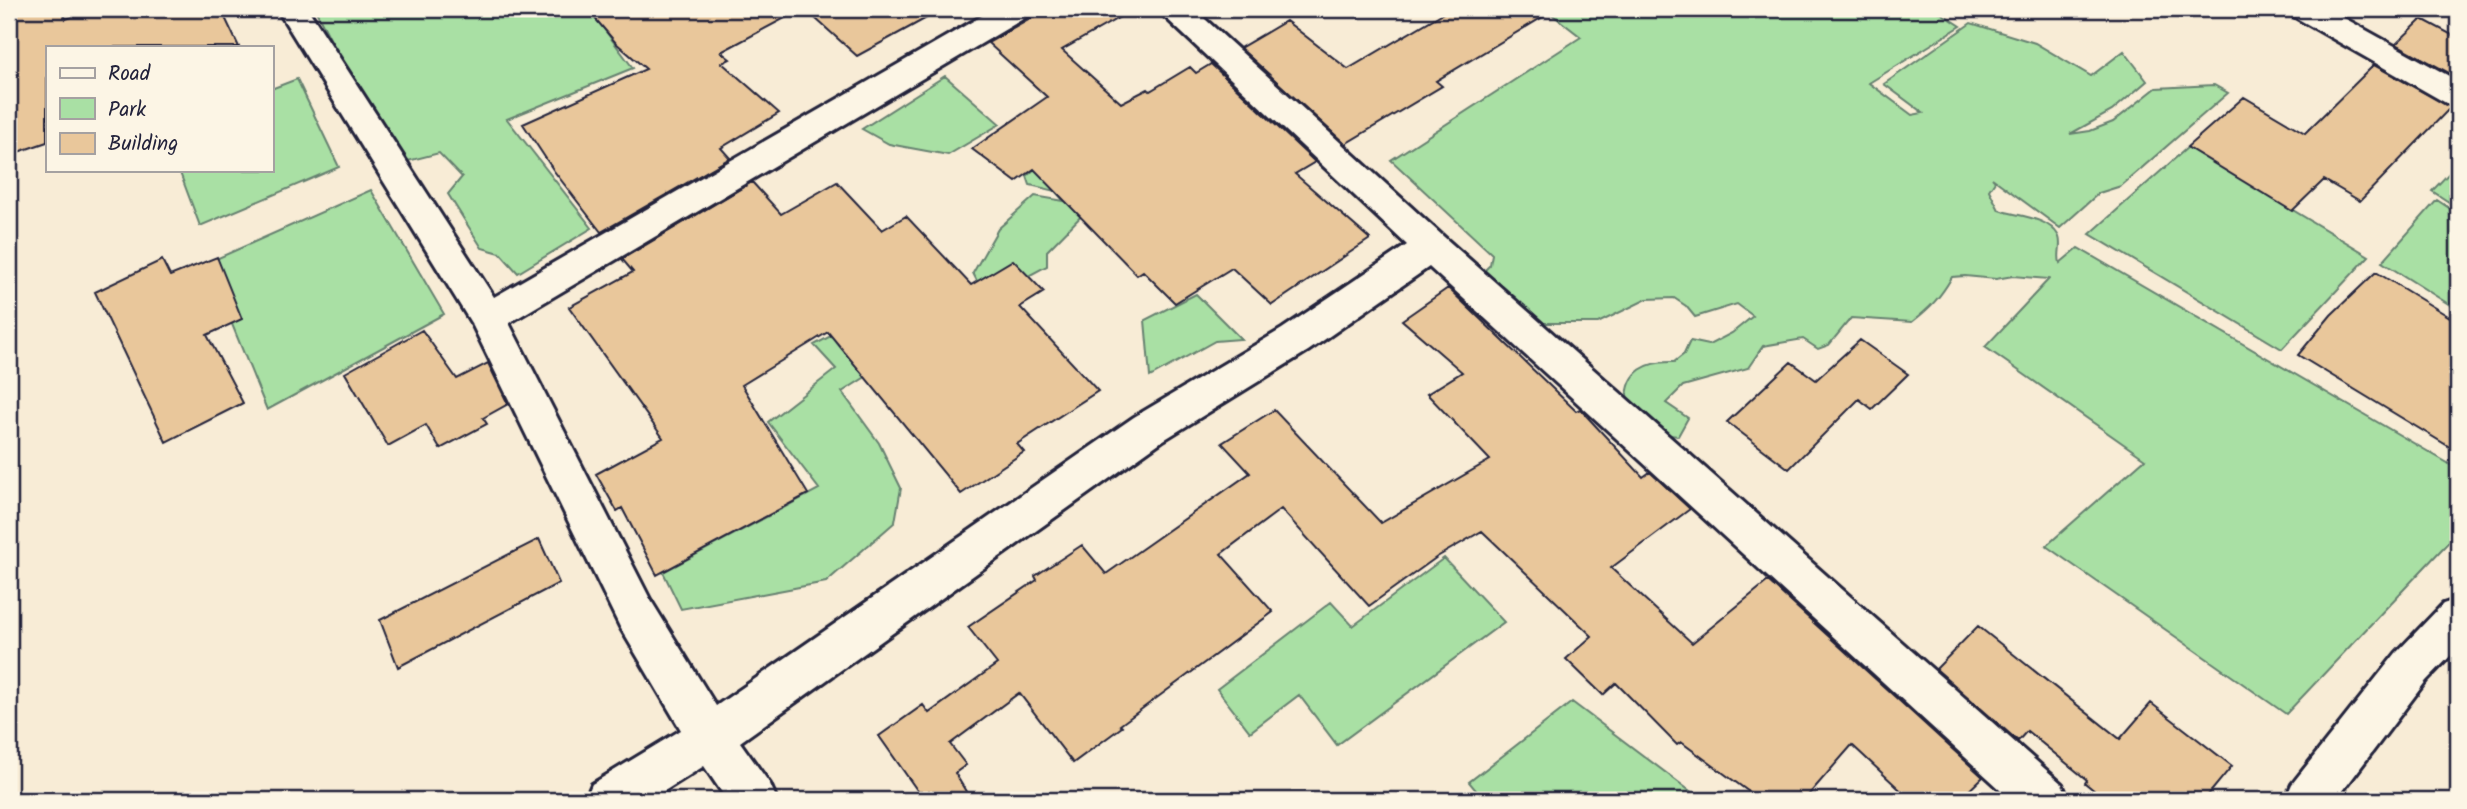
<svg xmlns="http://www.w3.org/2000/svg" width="2467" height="809" viewBox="0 0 2467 809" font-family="Kalam,sans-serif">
<rect width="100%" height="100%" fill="#f8ecd6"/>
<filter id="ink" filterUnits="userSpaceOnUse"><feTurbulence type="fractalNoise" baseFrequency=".0143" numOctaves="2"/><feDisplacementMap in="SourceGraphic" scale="14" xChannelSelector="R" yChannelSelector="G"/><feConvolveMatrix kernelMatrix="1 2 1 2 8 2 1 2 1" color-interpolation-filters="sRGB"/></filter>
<g filter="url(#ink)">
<!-- green -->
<path fill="#a9e0a4" stroke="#668170" stroke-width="2" d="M 315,9 L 589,9 L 633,68 L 507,119 L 592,228 L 518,273 L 500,253 L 482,248 L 448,194 L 462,177 L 439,153 L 408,161 L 385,147 Z
M 1545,9 L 1941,9 L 1938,11 L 1961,26 L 1869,83 L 1912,115 L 1923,113 L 1884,84 L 1971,23 L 2035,43 L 2091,76 L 2124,51 L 2147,81 L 2112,111 L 2070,134 L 2090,131 L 2113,122 L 2156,88 L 2214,85 L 2228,93 L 2121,186 L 2099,193 L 2060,228 L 1992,178 L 1995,181 L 1989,190 L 1999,210 C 2016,216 2048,217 2058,235 C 2063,243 2057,253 2060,263 L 2078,248 L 2458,469 L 2458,532 L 2286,714 L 2046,546 L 2145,459 L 1985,347 L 2049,279 L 2013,276 L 1996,279 L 1965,276 L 1952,277 C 1940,298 1930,308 1912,322 L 1851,318 L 1829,345 L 1818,349 L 1803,339 L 1763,346 L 1748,368 L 1683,386 L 1666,403 L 1688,418 L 1678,436 L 1662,434 L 1627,401 C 1627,370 1647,361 1674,362 L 1684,354 L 1690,341 L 1709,345 L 1732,333 L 1753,316 L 1737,304 L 1695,317 L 1686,306 L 1674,298 L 1647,299 L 1598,323 L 1541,323 L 1481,274 L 1490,265 L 1492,254 L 1391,160 L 1581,37 Z
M 945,76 L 1000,124 L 948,155 L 889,144 L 862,129 Z
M 297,79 L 339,167 L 200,226 L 179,170 L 271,170 L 271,89 Z
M 2188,147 L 2369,256 L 2282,349 L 2090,234 Z
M 1038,166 L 1098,199 L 1047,251 L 1047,266 L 1021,280 L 978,283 L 973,273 L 998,229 L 1035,196 L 1064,201 L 1055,191 L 1030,185 L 1027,176 Z
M 2452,170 L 2458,174 L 2458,208 L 2432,191 Z
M 371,190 L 444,314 L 267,410 L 207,263 Z
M 2437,200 L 2458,214 L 2458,310 L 2382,262 Z
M 1196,294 L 1241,339 L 1215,341 L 1150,377 L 1145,320 Z
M 877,311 L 908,350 L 842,392 L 879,443 L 901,488 L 895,522 L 826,582 L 681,609 L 663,572 L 819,489 L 768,422 L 836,369 L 814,345 Z
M 1444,558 L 1504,622 L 1337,745 L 1299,695 L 1250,732 L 1217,689 L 1331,602 L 1353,626 Z
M 1572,702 L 1702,800 L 1484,800 L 1469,782 Z"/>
<!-- building -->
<path fill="#e9c79b" stroke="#22223b" stroke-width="2" d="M 9,9 L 62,9 L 66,19 L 95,9 L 221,9 L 239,47 L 47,47 L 47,142 L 9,155 Z
M 587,9 L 802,9 L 721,52 L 730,59 L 722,63 L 779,113 L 721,148 L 730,158 L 601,232 L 554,171 L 523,124 L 646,69 L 616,43 Z
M 805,9 L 943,9 L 857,56 Z
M 1048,9 L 1134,9 L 1062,50 L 1121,103 L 1148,89 L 1150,91 L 1190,67 L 1196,73 L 1211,64 L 1315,162 L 1295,174 L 1370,239 L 1272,305 L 1232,268 L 1175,303 L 1143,271 L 1137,275 L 1034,169 L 1016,182 L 972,149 L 1047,97 L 988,43 Z
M 1450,9 L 1556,9 L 1436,81 L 1442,86 L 1345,144 L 1240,48 L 1286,21 L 1348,69 Z
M 2422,19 L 2458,38 L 2458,78 L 2396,44 Z
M 2374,65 L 2451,107 L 2360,201 L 2324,180 L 2292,211 L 2187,147 L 2244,97 L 2305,133 Z
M 752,182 L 781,214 L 837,182 L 882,230 L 906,216 L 971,285 L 1013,260 L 1044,292 L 1020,307 L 1098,391 L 1017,444 L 1024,452 L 961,494 L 828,332 L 742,385 L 808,494 L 657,575 L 622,508 L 617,511 L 596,474 L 663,438 L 569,307 L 633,272 L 622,259 Z
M 217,257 L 242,319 L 207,335 L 243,403 L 166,442 L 95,292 L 162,260 L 170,276 Z
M 2376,272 L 2458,322 L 2458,452 L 2298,355 L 2331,315 Z
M 1448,288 L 1576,411 L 1580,409 L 1643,477 L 1650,472 L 1690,509 L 1611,568 L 1692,643 L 1768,581 L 1983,777 L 1959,800 L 1911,800 L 1852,745 L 1804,800 L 1760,800 L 1681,742 L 1677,745 L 1616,683 L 1603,695 L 1566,659 L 1592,636 L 1482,531 L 1437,557 L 1369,606 L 1281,509 L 1221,554 L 1273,612 L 1120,725 L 1122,727 L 1073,763 L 1019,693 L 950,744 L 966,765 L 955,773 L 971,800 L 924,800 L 879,736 L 923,705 L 929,713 L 997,664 L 968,627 L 1037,580 L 1035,576 L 1082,545 L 1106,574 L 1250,473 L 1222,443 L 1274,410 L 1381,523 L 1490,460 L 1427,394 L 1462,372 L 1402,320 Z
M 422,330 L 457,379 L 488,363 L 508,404 L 483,418 L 487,424 L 440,449 L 426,425 L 388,446 L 345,373 Z
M 1860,340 L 1908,374 L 1872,409 L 1859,399 L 1789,469 L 1727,422 L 1791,362 L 1816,380 Z
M 539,539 L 559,583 L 398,667 L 380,620 Z
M 1978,626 L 2120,739 L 2151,703 L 2232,766 L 2204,800 L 2106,800 L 2085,783 L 2087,780 L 2027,731 L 2018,741 L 1936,669 Z"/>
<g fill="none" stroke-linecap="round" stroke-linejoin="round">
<!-- minor casing -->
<g stroke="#22223b" stroke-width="6">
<path id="minor" d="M 277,9 L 308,9 L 494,297 L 994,9 L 1032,9 L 1028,16 L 509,323 L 650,599 L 716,706 L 1134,417 L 1282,329 L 1407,245 L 1164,16 L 1160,9 L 1194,9 L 1444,237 L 2062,784 L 2069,800 L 2012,800 L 1429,267 L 1308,351 L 1162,441 L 740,742 L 770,784 L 777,800 L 727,800 L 704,766 L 650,800 L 585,800 L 592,784 L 681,730 L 620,627 L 473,326 Z
M 2289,9 L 2328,9 L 2458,81 L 2458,106 L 2446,103 L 2293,16 Z
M 2458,599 L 2458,648 L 2426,681 L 2336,800 L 2285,800 L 2292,784 L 2396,653 L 2443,604 Z"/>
</g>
<!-- minor -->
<use href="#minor" fill="#fcf5e5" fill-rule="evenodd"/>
</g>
</g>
<!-- margin -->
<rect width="2467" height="809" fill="none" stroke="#fcf5e5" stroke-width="35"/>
<rect x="18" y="18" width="2432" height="774" fill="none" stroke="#22223b" stroke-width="2.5" filter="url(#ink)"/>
<!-- legend -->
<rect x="46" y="46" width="228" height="126" fill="#fcf5e5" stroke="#a5a1a1" stroke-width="2"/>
<rect x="60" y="68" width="35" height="10" fill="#fcf5e5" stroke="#a5a1a1" stroke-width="2"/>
<text x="108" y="80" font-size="21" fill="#22223b">Road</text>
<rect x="60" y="98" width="35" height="21" fill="#a9e0a4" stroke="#a5a1a1" stroke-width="2"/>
<text x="108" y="116" font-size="21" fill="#22223b">Park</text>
<rect x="60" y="133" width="35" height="21" fill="#e9c79b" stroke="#a5a1a1" stroke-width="2"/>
<text x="108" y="150" font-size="21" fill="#22223b">Building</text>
</svg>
